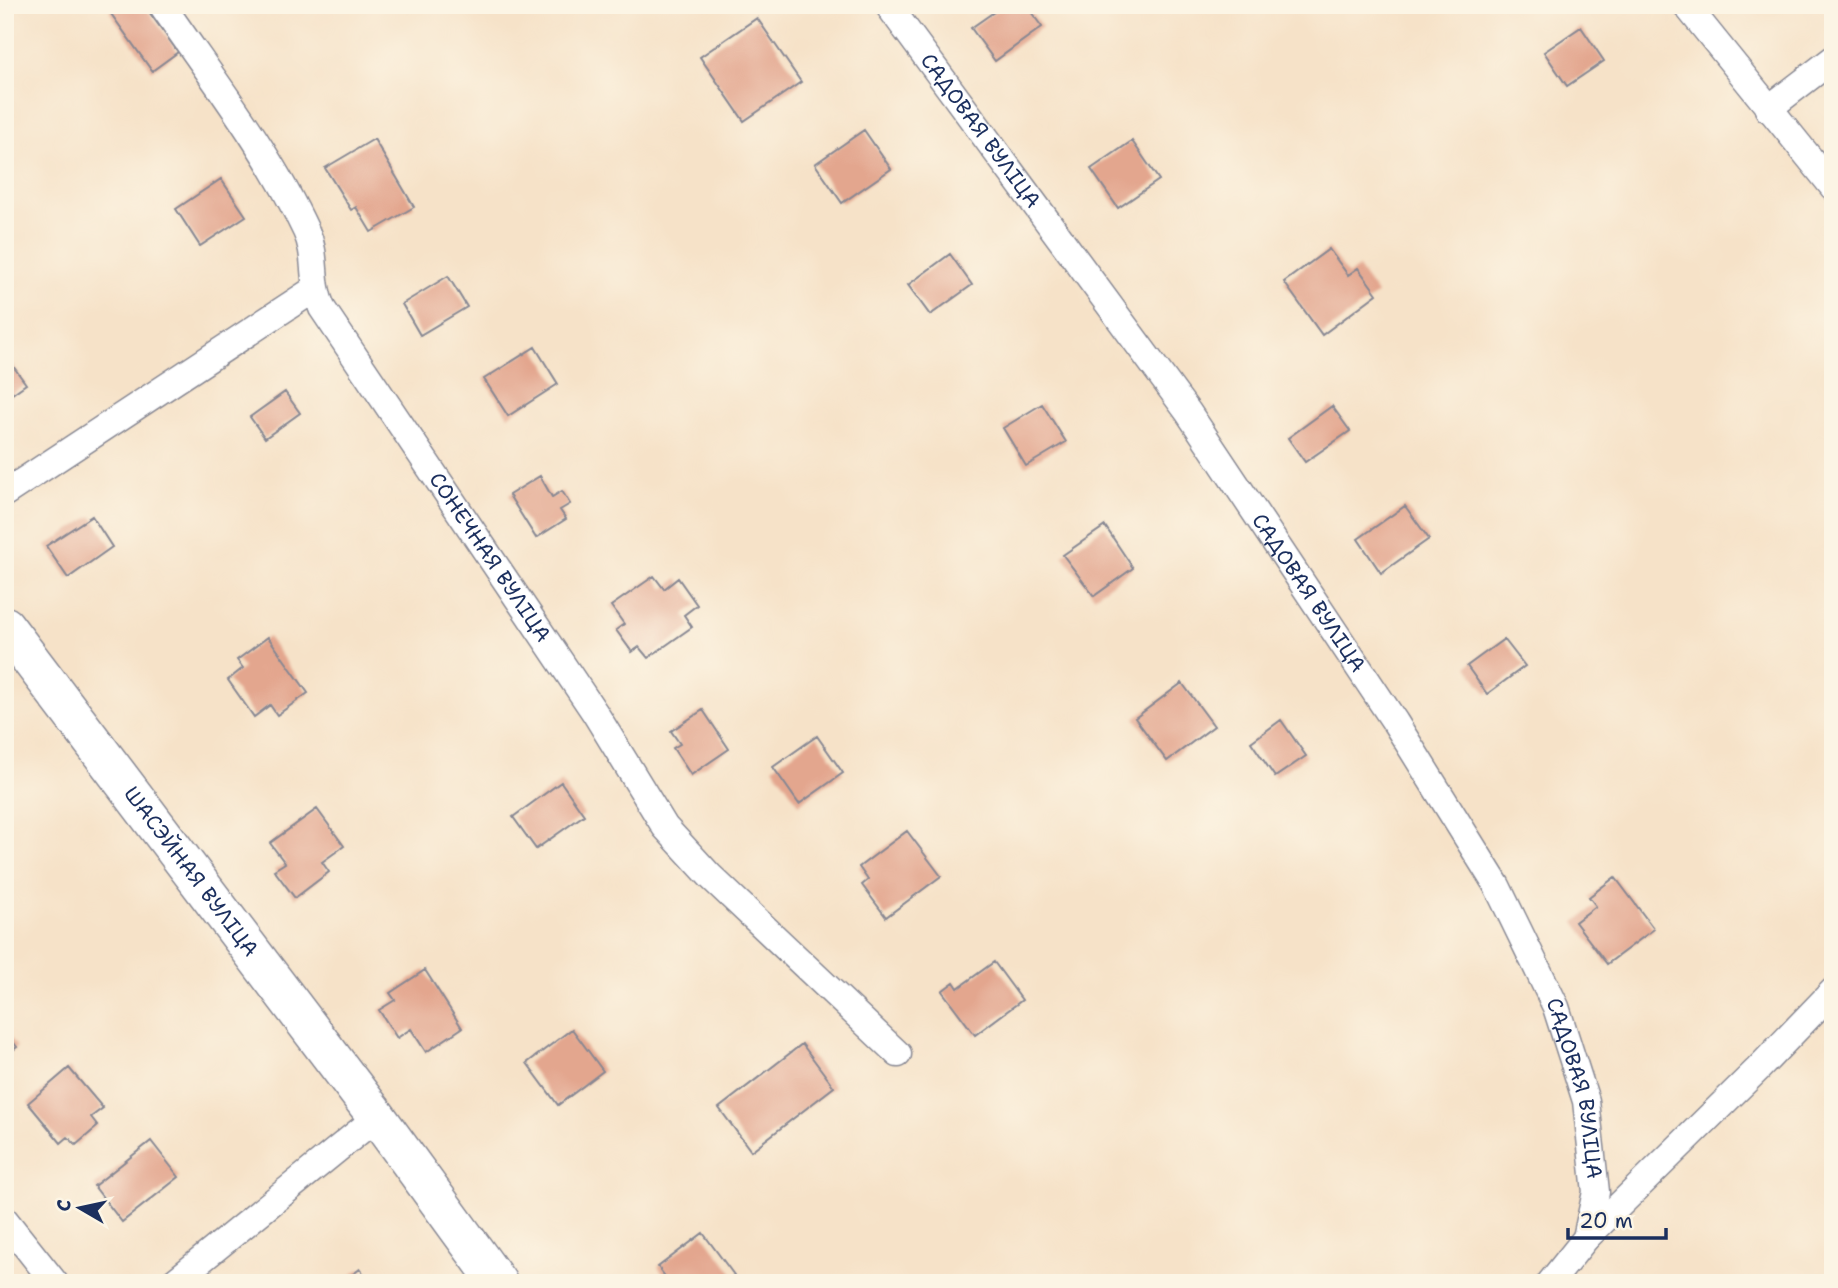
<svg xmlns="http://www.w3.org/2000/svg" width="1838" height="1288" viewBox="0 0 1838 1288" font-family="'Shantell Sans',sans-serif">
<rect width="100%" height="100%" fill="#fcf5e5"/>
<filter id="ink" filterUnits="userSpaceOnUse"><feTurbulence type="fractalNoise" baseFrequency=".0143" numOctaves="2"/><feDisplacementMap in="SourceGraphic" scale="14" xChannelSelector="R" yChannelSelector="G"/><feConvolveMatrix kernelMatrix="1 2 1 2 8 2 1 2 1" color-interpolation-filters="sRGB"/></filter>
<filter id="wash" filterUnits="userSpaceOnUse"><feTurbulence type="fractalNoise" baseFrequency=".00686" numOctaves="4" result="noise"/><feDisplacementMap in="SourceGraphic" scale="28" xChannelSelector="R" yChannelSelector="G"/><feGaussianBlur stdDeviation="1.57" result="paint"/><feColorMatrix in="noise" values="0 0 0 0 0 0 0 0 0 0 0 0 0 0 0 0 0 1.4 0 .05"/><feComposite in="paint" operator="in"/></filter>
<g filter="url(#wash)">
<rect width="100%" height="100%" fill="#f6e2c8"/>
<g id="blocks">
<!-- building -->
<path fill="#e3a68e" d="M 118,5 L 144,5 L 178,52 L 152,71 L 109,11 Z
M 1004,5 L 1026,5 L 1042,27 L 995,61 L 971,28 Z
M 757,18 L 801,82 L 744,121 L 700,57 Z
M 1581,27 L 1604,61 L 1567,86 L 1544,52 Z
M 864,130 L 891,169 L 842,203 L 815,164 Z
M 374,139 L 414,207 L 371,232 L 356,207 L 351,210 L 325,168 Z
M 1132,141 L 1159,180 L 1118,208 L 1091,169 Z
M 221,179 L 246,216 L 200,246 L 176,209 Z
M 1329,249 L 1348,275 L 1358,268 L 1377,294 L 1322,335 L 1284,282 Z
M 950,254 L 972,285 L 930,315 L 908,285 Z
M 448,276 L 467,307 L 420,335 L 402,304 Z
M 535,347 L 558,384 L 508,416 L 484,379 Z
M 5,355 L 26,384 L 5,399 Z
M 285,392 L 300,413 L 265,438 L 250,417 Z
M 1042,404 L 1066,442 L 1026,466 L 1003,428 Z
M 1332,406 L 1350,431 L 1305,462 L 1288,438 Z
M 540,476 L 552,497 L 562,491 L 570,504 L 560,510 L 566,519 L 536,538 L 509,495 Z
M 1405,506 L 1429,539 L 1381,573 L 1358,539 Z
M 92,516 L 112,547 L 68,578 L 46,546 Z
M 1105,526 L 1133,568 L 1094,596 L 1063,555 Z
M 654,576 L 664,589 L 678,578 L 697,605 L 684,615 L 692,627 L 648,658 L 639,647 L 632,652 L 616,630 L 624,624 L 611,606 Z
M 268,637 L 308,693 L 277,715 L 270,705 L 254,717 L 228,680 L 243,668 L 237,660 Z
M 1504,639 L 1525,666 L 1487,694 L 1467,666 Z
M 1182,683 L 1214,726 L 1167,761 L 1135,718 Z
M 703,710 L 729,749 L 691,775 L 673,748 L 680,744 L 671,731 Z
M 1281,720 L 1306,756 L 1275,777 L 1251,742 Z
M 817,736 L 843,773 L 799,804 L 773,767 Z
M 561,782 L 584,815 L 536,849 L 513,817 Z
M 317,809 L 344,846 L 322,862 L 329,872 L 295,898 L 274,870 L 285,863 L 270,843 Z
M 907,831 L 941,876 L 886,917 L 862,885 L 868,880 L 859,867 Z
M 1615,877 L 1654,929 L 1607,964 L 1575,922 L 1596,906 L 1589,897 Z
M 994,962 L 1022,1000 L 975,1035 L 942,991 L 954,982 L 958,988 Z
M 425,970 L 462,1028 L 426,1052 L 411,1029 L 397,1038 L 379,1010 L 395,1000 L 390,993 Z
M 572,1029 L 603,1071 L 558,1105 L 527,1063 Z
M 5,1031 L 17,1047 L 5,1056 Z
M 802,1044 L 834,1087 L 751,1151 L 719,1108 Z
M 69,1068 L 103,1108 L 91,1117 L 98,1126 L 76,1145 L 68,1137 L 61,1143 L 28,1103 Z
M 151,1141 L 179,1177 L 122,1222 L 94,1186 Z
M 703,1233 L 734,1275 L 724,1283 L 670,1283 L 658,1267 Z
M 360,1269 L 371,1283 L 341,1283 Z"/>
</g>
</g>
<g filter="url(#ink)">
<use href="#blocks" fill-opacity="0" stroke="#888893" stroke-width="2"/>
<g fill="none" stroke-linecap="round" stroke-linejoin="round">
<!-- minor casing -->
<g stroke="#888893" stroke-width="29">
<g id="minor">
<path id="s1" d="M 162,5 C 212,78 269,151 306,231 C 318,256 310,281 322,308 L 595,713 L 665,827 L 710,876 L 898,1054"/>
<path id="s2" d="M 888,5 L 1188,412 L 1395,722 L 1497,886 L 1556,1007 L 1586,1101 L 1596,1192 L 1586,1238"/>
<path d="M 1686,5 L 1833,187"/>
<path d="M 1768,109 L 1833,59"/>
<path d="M 5,493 L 313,290"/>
<path d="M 5,1220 L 55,1283"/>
<path d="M 173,1283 L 377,1117"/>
<path d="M 1550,1283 L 1586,1238 L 1758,1069 L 1833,991"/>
</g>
</g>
<!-- secondary casing -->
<g stroke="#888893" stroke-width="41">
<g id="secondary">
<path id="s3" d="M 5,626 L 377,1117 L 498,1283"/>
</g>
</g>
<!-- minor -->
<use href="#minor" stroke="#fff" stroke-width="26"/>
<!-- secondary -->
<use href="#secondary" stroke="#fff" stroke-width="38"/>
</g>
</g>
<g text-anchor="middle" stroke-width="7" stroke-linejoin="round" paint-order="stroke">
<!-- street labels -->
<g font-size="21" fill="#1b2f5e" stroke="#fcf5e5">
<text dy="7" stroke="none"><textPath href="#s2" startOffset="156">САДОВАЯ ВУЛІЦА</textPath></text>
<text dy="7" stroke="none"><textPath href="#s1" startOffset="648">СОНЕЧНАЯ ВУЛІЦА</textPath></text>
<text dy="7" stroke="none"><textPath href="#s2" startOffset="723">САДОВАЯ ВУЛІЦА</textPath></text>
<text dy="7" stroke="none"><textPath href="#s3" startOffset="308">ШАСЭЙНАЯ ВУЛІЦА</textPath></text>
<text dy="7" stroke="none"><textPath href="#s2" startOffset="1290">САДОВАЯ ВУЛІЦА</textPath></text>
</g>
</g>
<!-- margin -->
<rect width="1838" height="1288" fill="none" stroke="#fcf5e5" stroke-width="28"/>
<!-- north arrow -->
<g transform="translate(80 1208) rotate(279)" stroke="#fcf5e5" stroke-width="5" paint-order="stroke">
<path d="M0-5L12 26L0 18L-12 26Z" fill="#1b2f5e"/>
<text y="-10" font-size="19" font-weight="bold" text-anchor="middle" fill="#1b2f5e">С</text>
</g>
<!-- scale -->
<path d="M1568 1228v10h98v-10" fill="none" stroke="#1b2f5e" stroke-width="3.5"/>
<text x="1579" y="1228" font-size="21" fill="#1b2f5e" stroke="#fcf5e5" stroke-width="5" paint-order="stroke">20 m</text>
</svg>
